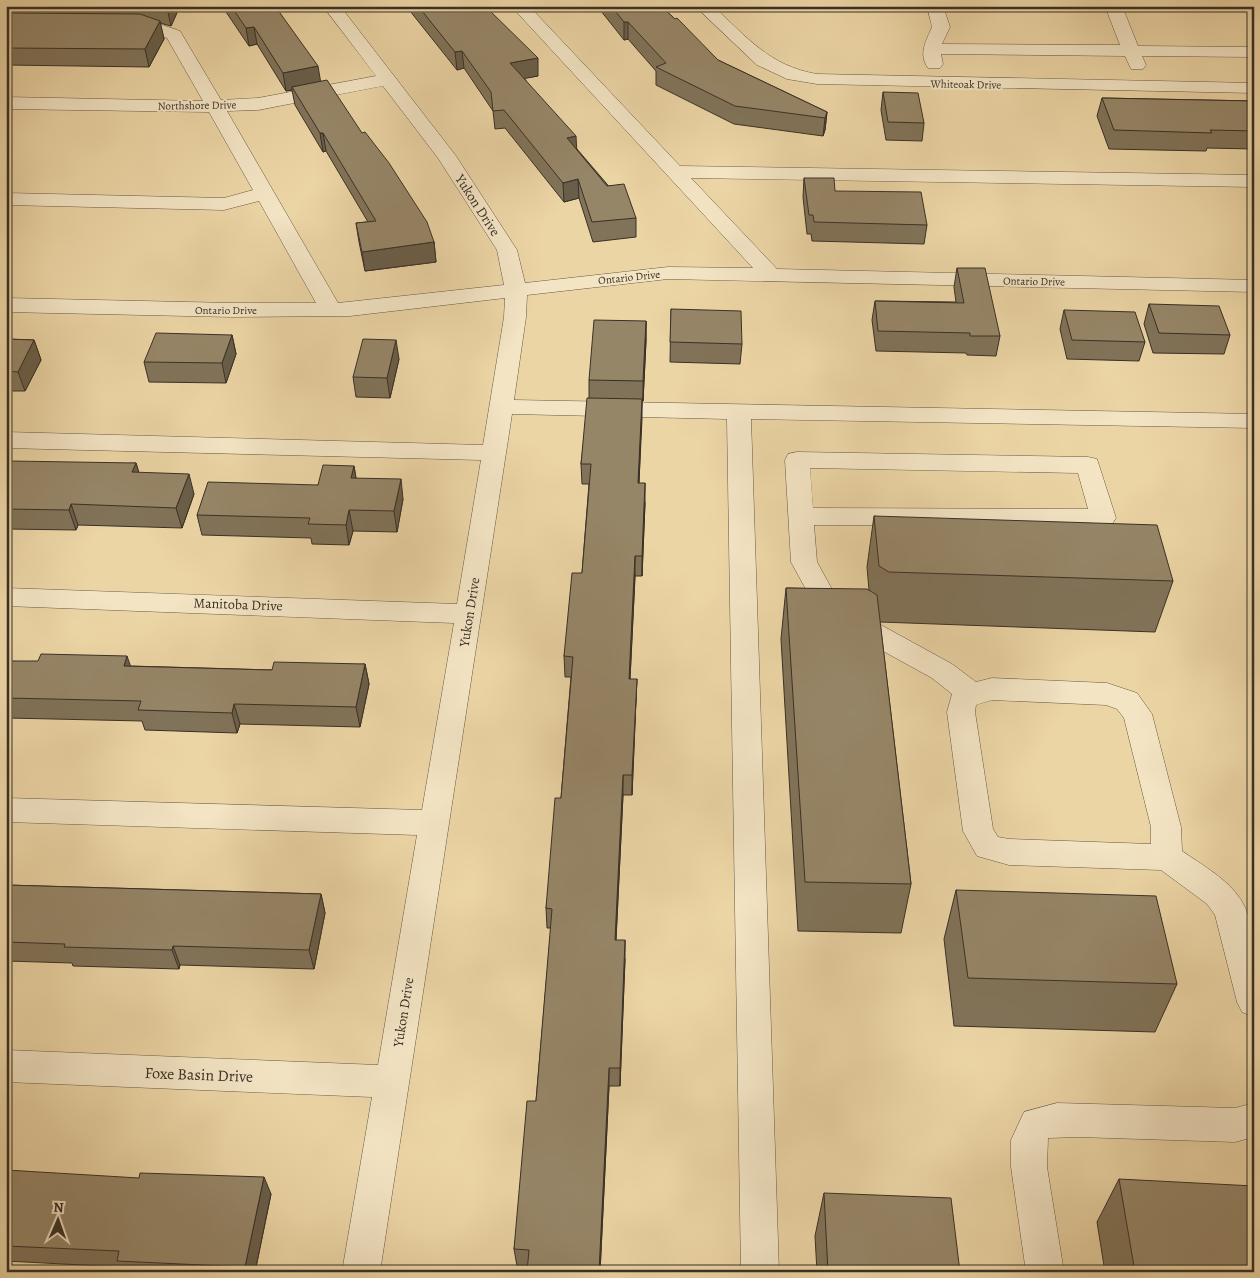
<svg xmlns="http://www.w3.org/2000/svg" width="1260" height="1278" viewBox="0 0 1260 1278" font-family="Alegreya,serif">
<rect width="100%" height="100%" fill="#ecd5a5"/>
<filter id="stains"><feTurbulence type="fractalNoise" baseFrequency=".004" numOctaves="4"/><feColorMatrix values="0 0 0 0 .2 0 0 0 0 .09 0 0 0 0 .02 0 0 0 .5 -.17"/></filter>
<radialGradient id="worn" r=".72"><stop offset=".6" stop-color="#630" stop-opacity="0"/><stop offset="1" stop-color="#630" stop-opacity=".3"/></radialGradient>
<g fill="none" stroke-linecap="round" stroke-linejoin="round">
<!-- minor casing -->
<g stroke="#665946" stroke-width="1">
<path id="minor" d="M 323,6 L 340,6 L 456,156 L 517,250 L 525,283 L 668,267 L 753,268 L 511,6 L 529,6 L 680,166 L 1254,175 L 1254,187 L 691,178 L 777,269 L 1254,280 L 1254,292 L 668,279 L 527,295 L 526,317 L 514,400 L 1254,414 L 1254,428 L 751,419 L 779,1272 L 741,1272 L 727,419 L 512,414 L 380,1272 L 342,1272 L 372,1097 L 6,1082 L 6,1050 L 378,1065 L 417,835 L 6,822 L 6,798 L 422,810 L 454,623 L 6,606 L 6,588 L 457,604 L 481,460 L 6,448 L 6,432 L 483,445 L 504,317 L 505,298 L 350,316 L 233,317 L 6,312 L 6,298 L 233,303 L 316,303 L 259,201 L 224,210 L 6,205 L 6,193 L 224,198 L 253,190 L 209,112 L 6,109 L 6,97 L 203,101 L 167,38 L 144,30 L 120,29 L 117,25 L 120,21 C 141,16 160,24 180,31 L 221,100 L 258,98 L 376,76 ZM 383,86 L 438,158 L 497,250 L 504,285 L 338,303 L 227,111 L 258,110 Z
M 695,6 L 713,6 C 747,37 769,66 817,74 L 1254,83 L 1254,93 L 817,84 L 787,79 L 757,65 Z
M 927,6 L 943,6 L 950,27 L 942,44 L 1120,45 L 1105,6 L 1122,6 L 1138,46 L 1254,47 L 1254,57 L 1142,56 L 1146,65 L 1143,69 L 1131,69 L 1125,56 L 941,54 L 943,64 L 940,68 L 928,68 C 918,54 926,41 932,27 Z
M 797,452 L 1088,457 L 1097,459 L 1116,518 L 1112,524 L 1103,526 L 814,525 L 817,562 L 833,591 L 861,614 L 952,664 L 976,682 L 992,678 L 1107,683 L 1137,693 L 1152,714 L 1181,827 L 1182,851 C 1202,865 1228,879 1241,900 C 1260,929 1254,983 1254,1017 L 1242,1012 L 1237,1002 L 1215,915 L 1207,904 L 1161,870 L 1009,865 L 977,856 L 963,831 L 947,712 L 952,694 L 932,678 L 841,628 L 814,604 L 791,562 L 785,460 L 788,454 ZM 810,468 L 1078,473 L 1088,509 L 813,508 ZM 992,700 L 1106,705 L 1117,709 L 1124,718 L 1151,827 L 1151,844 L 1009,839 L 998,837 L 993,829 L 975,712 L 976,705 Z
M 1057,1103 L 1235,1108 L 1254,1103 L 1254,1137 L 1235,1142 L 1078,1137 L 1048,1138 L 1047,1167 L 1064,1272 L 1026,1272 L 1011,1167 L 1011,1140 L 1024,1112 Z"/>
</g>
<!-- minor -->
<use href="#minor" fill="#f3e4c4" fill-rule="evenodd"/>
</g>
<!-- wall -->
<path fill="#817359" stroke="#393026" d="M 6,6 L 180,6 L 171,26 L 160,23 L 164,39 L 149,67 L 6,65 Z
M 222,6 L 275,6 L 320,81 L 434,242 L 436,262 L 365,271 L 359,242 L 356,223 L 368,222 L 326,151 L 323,152 L 295,105 L 292,90 L 286,91 L 257,44 L 249,46 Z
M 406,6 L 485,6 L 538,76 L 524,78 L 577,149 L 636,218 L 636,237 L 593,242 L 579,198 L 564,202 L 505,128 L 495,129 L 493,111 L 464,68 L 457,70 Z
M 597,6 L 661,6 L 718,60 L 827,112 L 825,130 L 823,136 L 734,124 L 656,85 L 656,71 L 628,39 L 624,40 Z
M 883,92 L 924,123 L 922,141 L 886,140 L 881,110 Z
M 1102,98 L 1254,101 L 1254,149 L 1207,148 L 1206,151 L 1109,149 L 1097,116 Z
M 804,178 L 835,191 L 927,225 L 924,244 L 812,241 L 811,234 L 807,234 L 803,197 Z
M 957,268 L 1000,336 L 996,356 L 967,355 L 966,353 L 876,351 L 872,320 L 875,301 L 956,302 L 954,287 Z
M 1149,304 L 1230,335 L 1224,354 L 1153,353 L 1144,324 Z
M 671,309 L 742,344 L 740,364 L 670,362 Z
M 1064,310 L 1145,342 L 1139,361 L 1067,359 L 1060,329 Z
M 646,321 L 646,341 L 643,401 L 642,401 L 639,483 L 645,503 L 642,576 L 635,576 L 630,679 L 636,699 L 632,795 L 623,795 L 616,940 L 625,959 L 620,1086 L 609,1086 L 600,1272 L 527,1272 L 528,1266 L 517,1266 L 514,1249 L 536,1101 L 551,928 L 547,928 L 546,908 L 561,798 L 571,677 L 565,677 L 564,656 L 582,573 L 589,484 L 582,484 L 581,464 L 589,398 L 589,380 Z
M 232,335 L 236,354 L 226,383 L 149,382 L 144,362 Z
M 6,339 L 34,340 L 41,360 L 25,391 L 6,391 Z
M 399,359 L 390,398 L 356,397 L 353,377 Z
M 136,463 L 139,473 L 194,494 L 182,528 L 78,525 L 76,530 L 6,529 L 6,470 Z
M 354,466 L 356,478 L 403,499 L 397,532 L 353,531 L 349,545 L 312,544 L 311,538 L 202,535 L 197,515 L 318,485 Z
M 874,516 L 1173,581 L 1155,632 L 880,622 L 911,884 L 901,933 L 798,931 L 781,639 L 786,588 L 869,590 L 867,567 Z
M 6,661 L 130,666 L 272,670 L 365,664 L 369,684 L 360,727 L 240,724 L 237,733 L 145,730 L 142,721 L 8,718 L 6,721 Z
M 6,885 L 321,894 L 325,913 L 314,969 L 180,965 L 179,969 L 73,966 L 72,963 L 6,961 Z
M 956,890 L 1177,984 L 1155,1032 L 954,1026 L 944,939 Z
M 6,1170 L 271,1194 L 255,1272 L 123,1272 L 120,1267 L 6,1261 Z
M 1119,1179 L 1254,1272 L 1105,1272 L 1097,1222 Z
M 824,1193 L 960,1272 L 817,1272 L 815,1236 Z"/>
<!-- shaded-wall -->
<path fill="#695e49" stroke="#393026" d="M 168,6 L 180,6 L 171,26 L 167,8 Z
M 160,21 L 164,39 L 149,67 L 145,49 Z
M 624,22 L 628,22 L 628,39 L 624,40 Z
M 254,27 L 257,44 L 249,46 L 246,28 Z
M 462,51 L 464,68 L 457,70 L 455,52 Z
M 538,58 L 538,76 L 511,81 L 510,63 Z
M 318,66 L 321,84 L 292,87 L 292,90 L 286,91 L 283,73 Z
M 827,112 L 825,130 L 823,136 L 825,118 Z
M 320,133 L 323,133 L 326,151 L 323,152 Z
M 576,136 L 577,155 L 567,138 Z
M 578,179 L 579,198 L 564,202 L 563,183 Z
M 434,242 L 436,262 L 365,271 L 362,252 Z
M 646,321 L 646,341 L 643,401 L 643,381 Z
M 232,335 L 236,354 L 226,383 L 222,363 Z
M 34,340 L 41,360 L 25,391 L 18,372 Z
M 396,340 L 399,359 L 390,398 L 387,378 Z
M 642,399 L 642,419 L 638,503 L 638,483 Z
M 136,463 L 142,483 L 132,472 Z
M 354,466 L 357,486 L 351,478 Z
M 189,474 L 194,494 L 182,528 L 176,508 Z
M 401,479 L 403,499 L 397,532 L 394,511 Z
M 645,483 L 645,503 L 642,576 L 642,556 Z
M 71,504 L 78,525 L 76,530 L 69,510 Z
M 349,510 L 353,531 L 349,545 L 346,525 Z
M 635,556 L 635,576 L 629,699 L 629,679 Z
M 127,656 L 134,676 L 124,666 Z
M 365,664 L 369,684 L 360,727 L 356,707 Z
M 637,679 L 636,699 L 632,795 L 632,775 Z
M 234,704 L 240,724 L 237,733 L 232,713 Z
M 623,775 L 623,795 L 615,959 L 615,940 Z
M 321,894 L 325,913 L 314,969 L 309,950 Z
M 625,940 L 625,959 L 620,1086 L 620,1068 Z
M 173,946 L 180,965 L 179,969 L 172,950 Z
M 609,1068 L 609,1086 L 600,1272 L 599,1272 Z
M 264,1177 L 271,1194 L 255,1272 L 247,1272 L 245,1267 Z"/>
<!-- building -->
<path fill="#968668" stroke="#393026" d="M 160,6 L 168,6 L 167,8 Z
M 231,6 L 275,6 L 318,66 L 283,73 L 254,27 L 246,28 Z
M 418,6 L 485,6 L 538,58 L 510,63 L 576,136 L 567,138 L 607,186 L 624,184 L 636,218 L 592,222 L 578,179 L 563,183 L 504,110 L 493,111 L 491,92 L 462,51 L 455,52 Z
M 611,6 L 661,6 L 675,19 L 677,18 L 718,60 L 827,112 L 825,118 L 735,106 L 656,67 L 666,63 L 628,22 L 624,22 Z
M 6,13 L 140,14 L 160,21 L 145,49 L 6,48 Z
M 327,80 L 362,133 L 365,132 L 389,163 L 427,222 L 434,242 L 362,252 L 356,223 L 376,221 L 323,133 L 320,133 L 292,87 Z
M 883,92 L 918,93 L 924,123 L 888,122 Z
M 1102,98 L 1254,101 L 1254,131 L 1210,130 L 1212,133 L 1114,130 Z
M 804,178 L 834,178 L 835,191 L 921,192 L 927,225 L 814,222 L 813,215 L 809,215 Z
M 957,268 L 985,268 L 1000,336 L 970,336 L 970,333 L 878,331 L 875,301 L 964,303 Z
M 1149,304 L 1219,306 L 1230,335 L 1159,333 Z
M 671,309 L 741,311 L 742,344 L 670,342 Z
M 1064,310 L 1135,312 L 1145,342 L 1072,340 Z
M 594,320 L 646,321 L 643,381 L 589,380 Z
M 156,333 L 232,335 L 222,363 L 144,362 Z
M 6,339 L 34,340 L 18,372 L 6,371 Z
M 363,339 L 396,340 L 387,378 L 353,377 Z
M 587,398 L 642,399 L 638,483 L 645,483 L 642,556 L 635,556 L 629,679 L 637,679 L 632,775 L 623,775 L 615,940 L 625,940 L 620,1068 L 609,1068 L 599,1272 L 527,1272 L 529,1250 L 514,1249 L 527,1101 L 536,1101 L 552,909 L 546,908 L 555,798 L 561,798 L 573,657 L 564,656 L 572,573 L 582,573 L 591,464 L 581,464 Z
M 10,461 L 136,463 L 132,472 L 189,474 L 176,508 L 71,504 L 69,510 L 6,509 L 6,470 Z
M 323,465 L 354,466 L 351,478 L 401,479 L 394,511 L 349,510 L 346,525 L 308,524 L 310,518 L 197,515 L 208,482 L 318,485 Z
M 874,516 L 1157,525 L 1173,581 L 889,572 L 879,566 Z
M 786,588 L 867,589 L 877,595 L 911,884 L 805,882 Z
M 41,654 L 127,656 L 124,666 L 272,670 L 274,662 L 365,664 L 356,707 L 234,704 L 232,713 L 138,710 L 141,701 L 6,698 L 6,661 L 38,661 Z
M 6,885 L 321,894 L 309,950 L 173,946 L 172,950 L 64,947 L 65,944 L 6,942 Z
M 956,890 L 1156,896 L 1177,984 L 968,978 Z
M 6,1170 L 139,1178 L 140,1173 L 264,1177 L 245,1267 L 117,1261 L 119,1251 L 6,1246 Z
M 1119,1179 L 1254,1186 L 1254,1272 L 1135,1272 Z
M 824,1193 L 951,1198 L 960,1272 L 828,1272 Z"/>
<g text-anchor="middle" stroke-width="4" stroke-linejoin="round" paint-order="stroke">
<!-- far-street labels -->
<g font-size="11" fill="#393026" stroke="#f3e4c4">
<text transform="translate(966 84) rotate(1)" y="4">Whiteoak Drive</text>
<text transform="translate(197 105) rotate(-1)" y="4">Northshore Drive</text>
<text transform="translate(629 277) rotate(-6)" y="4">Ontario Drive</text>
<text transform="translate(1034 281) rotate(1)" y="4">Ontario Drive</text>
<text x="226" y="314">Ontario Drive</text>
</g>
<!-- street labels -->
<g font-size="14" fill="#393026" stroke="#f3e4c4">
<text transform="translate(478 205) rotate(57)" y="5">Yukon Drive</text>
<text transform="translate(238 604) rotate(2)" y="5">Manitoba Drive</text>
<text transform="translate(469 612) rotate(-81)" y="5">Yukon Drive</text>
<text transform="translate(403 1012) rotate(-81)" y="5">Yukon Drive</text>
</g>
<!-- near-street labels -->
<g font-size="16" fill="#393026" stroke="#f3e4c4">
<text transform="translate(199 1074) rotate(2)" y="6">Foxe Basin Drive</text>
</g>
</g>
<!-- margin -->
<rect width="1260" height="1278" fill="none" stroke="#ecd5a5" stroke-width="25"/>
<rect x="8" y="8" width="1245" height="1263" fill="none" stroke="#393026" stroke-width="2.5"/>
<rect x="12" y="12" width="1235" height="1253" fill="none" stroke="#393026"/>
<!-- north arrow -->
<g transform="translate(58 1220) rotate(2)" stroke="#f3e4c4" stroke-width="4" paint-order="stroke">
<path d="M0-4L9 19L0 12L-9 19Z" fill="#393026"/>
<text y="-8" font-size="14" font-weight="bold" text-anchor="middle" fill="#393026">N</text>
</g>
<rect width="100%" height="100%" filter="url(#stains)"/>
<rect width="100%" height="100%" fill="url(#worn)"/>
</svg>
